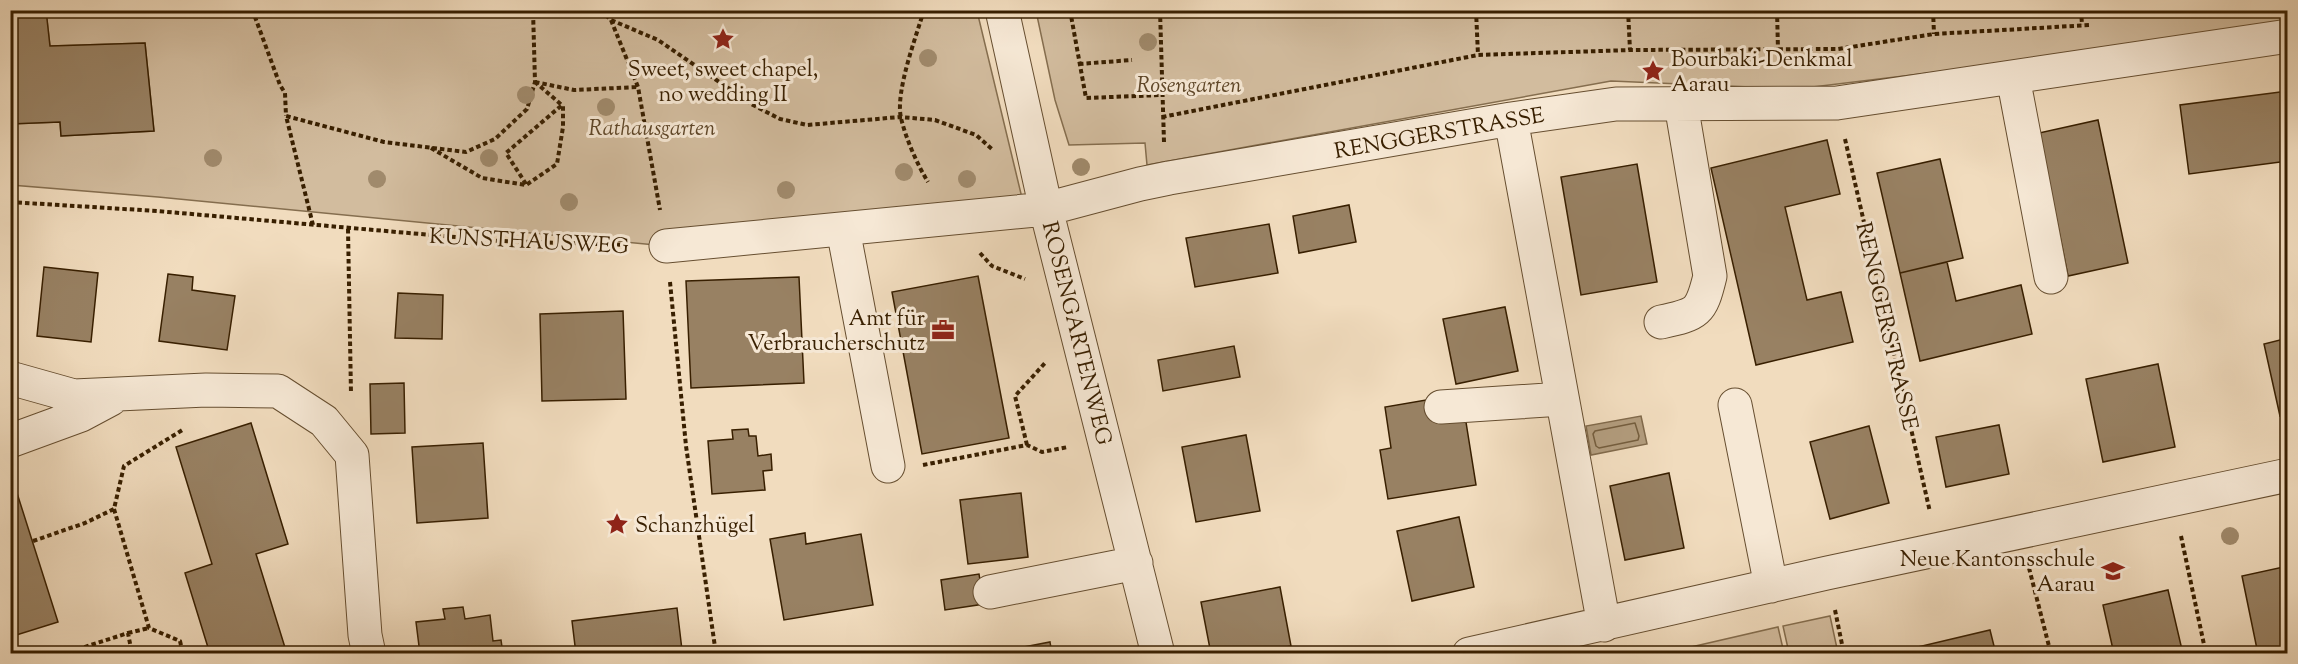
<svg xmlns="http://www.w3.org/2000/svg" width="2298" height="664" viewBox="0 0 2298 664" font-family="'Sorts Mill Goudy',serif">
<rect width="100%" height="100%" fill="#f1dcbe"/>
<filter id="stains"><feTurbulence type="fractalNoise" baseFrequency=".00333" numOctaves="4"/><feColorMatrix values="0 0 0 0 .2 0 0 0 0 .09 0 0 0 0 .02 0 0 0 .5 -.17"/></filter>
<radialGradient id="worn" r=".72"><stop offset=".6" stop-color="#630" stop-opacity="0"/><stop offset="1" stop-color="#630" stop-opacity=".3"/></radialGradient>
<!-- green -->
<path fill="#d2bc9e" stroke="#856e4f" stroke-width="1.5" d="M 2287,10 L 2288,25 L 2194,41 L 1796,89 L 1611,81 L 1147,165 L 1145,143 L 1069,145 L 1055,100 L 1036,11 Z
M 46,11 L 977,11 L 1023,202 L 666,246 L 158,197 L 11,185 L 10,124 L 60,122 L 61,136 L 154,131 L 145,43 L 50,46 Z
M 1830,616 L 1838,653 L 1789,653 L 1783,626 Z
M 1778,627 L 1784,653 L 1665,653 Z"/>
<!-- water -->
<path fill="#b29c7d" stroke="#816a4b" stroke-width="1.5" d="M 1641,416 L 1647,444 L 1591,455 L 1586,426 Z"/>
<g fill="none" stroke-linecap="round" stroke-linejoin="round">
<!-- shore -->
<path stroke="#755e3e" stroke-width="1.5" d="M 1635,423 L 1639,436 L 1638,440 L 1599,448 L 1596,446 L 1593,434 L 1595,431 Z"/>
</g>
<!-- building -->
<path fill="#988163" stroke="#381f00" stroke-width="1.5" d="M 10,10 L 46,10 L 50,46 L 145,43 L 154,131 L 61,136 L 60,122 L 10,124 Z
M 2288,91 L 2288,161 L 2189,174 L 2180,105 Z
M 2098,120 L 2128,263 L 2068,276 L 2039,133 Z
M 1827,140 L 1840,194 L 1785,207 L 1807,300 L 1841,292 L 1853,342 L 1756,365 L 1711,168 Z
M 1940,159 L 1963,258 L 1900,273 L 1877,173 Z
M 1637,164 L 1657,282 L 1581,295 L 1561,177 Z
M 1349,205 L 1356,242 L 1299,253 L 1293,216 Z
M 1269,224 L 1278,273 L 1195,287 L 1186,238 Z
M 1947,262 L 1956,301 L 2021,285 L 2032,334 L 1920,361 L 1900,273 Z
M 44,267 L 98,273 L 91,342 L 37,336 Z
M 168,274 L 193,277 L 192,290 L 235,296 L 227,350 L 159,341 Z
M 978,276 L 1009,438 L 922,454 L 892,292 Z
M 799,277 L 804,383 L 691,388 L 686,281 Z
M 398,293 L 443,295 L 442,339 L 395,338 Z
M 1505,307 L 1518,371 L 1456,384 L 1443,319 Z
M 623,311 L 626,399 L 542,401 L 540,314 Z
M 2288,338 L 2288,414 L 2280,416 L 2264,344 Z
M 1234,346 L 1240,377 L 1163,391 L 1158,360 Z
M 2158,364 L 2175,447 L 2103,462 L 2086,379 Z
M 404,383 L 405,433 L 371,434 L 370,384 Z
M 1432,399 L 1465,416 L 1476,485 L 1388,499 L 1380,450 L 1391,448 L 1385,407 Z
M 251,423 L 288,544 L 256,554 L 287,654 L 210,654 L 185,573 L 212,564 L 176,447 Z
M 1999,425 L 2009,474 L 1946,487 L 1936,437 Z
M 1869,426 L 1889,503 L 1830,519 L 1810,442 Z
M 748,429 L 749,436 L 756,436 L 758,456 L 771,454 L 772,470 L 763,471 L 765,490 L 712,494 L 708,441 L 733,439 L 732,430 Z
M 1246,435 L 1260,511 L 1196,522 L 1182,447 Z
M 483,443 L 488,518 L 417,523 L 412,447 Z
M 10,471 L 58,622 L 10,637 Z
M 1669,473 L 1684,548 L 1625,560 L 1610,486 Z
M 1021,493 L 1028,557 L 968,564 L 960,500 Z
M 1459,517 L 1474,587 L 1412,601 L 1397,531 Z
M 805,533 L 806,544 L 861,534 L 873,605 L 784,620 L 770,539 Z
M 2288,566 L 2288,654 L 2258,654 L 2242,576 Z
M 979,574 L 984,604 L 945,610 L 941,580 Z
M 1280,587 L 1291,646 L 1252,654 L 1211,654 L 1201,602 Z
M 2168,590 L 2183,654 L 2114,654 L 2103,605 Z
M 463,607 L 465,619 L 490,615 L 493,641 L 501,640 L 503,654 L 420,654 L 416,622 L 445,619 L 443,609 Z
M 677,608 L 682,650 L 699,648 L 699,654 L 576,654 L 572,621 Z
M 1990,630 L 1996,654 L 1906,654 L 1905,650 Z
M 1050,642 L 1052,654 L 998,654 L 998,652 Z"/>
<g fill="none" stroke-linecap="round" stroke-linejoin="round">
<!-- minor casing -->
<g stroke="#664e30" stroke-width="35">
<path id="minor" d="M 1002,10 L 1046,209 L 1158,654
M 2013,77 L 2051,277
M 1511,119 L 1604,625
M 843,229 L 888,466
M 666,246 L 1046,209 L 1140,184 L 1169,178 L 1511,119 L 1616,104 L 1837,103 L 2288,36
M 1661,322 C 1698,314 1701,313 1710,276 L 1681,104
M 10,378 L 74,396 L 206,390 L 278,391 L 324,421 L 352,455 L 365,635 L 369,654
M 1735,405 L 1771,586
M 1441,407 L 1562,399
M 10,441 L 81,415 L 111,399
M 990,592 L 1136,563
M 1469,654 L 1827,573 L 2288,475"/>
</g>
<!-- path -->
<path stroke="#381f00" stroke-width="4" stroke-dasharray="4.5 3" stroke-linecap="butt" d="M 251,10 L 255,17 L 280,85 L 285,93 L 286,116
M 600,10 L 611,20 L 658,40 L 753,105 L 780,119 L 807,125 L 900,117 L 935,120 L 976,135 L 993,150
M 924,10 C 916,37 895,92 901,118 C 906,139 917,164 928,182
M 1070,10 L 1086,98 L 1161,95
M 1160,10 L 1164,142
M 1476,10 L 1478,55
M 1628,10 L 1630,50
M 1777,10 L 1778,50
M 1933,10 L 1934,34
M 2081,10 L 2082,25
M 533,14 L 543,10
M 611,20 L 638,87 L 660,210
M 1079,64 L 1132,60
M 535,82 L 574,90 L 638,87
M 1162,117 L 1478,55 L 1630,50 L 1838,49 L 1934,34 L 2090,25
M 1845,139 L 1930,512
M 431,148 L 482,178 L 526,185 L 557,164 L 563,127 L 563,106 L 535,82
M 526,184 L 506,153 L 562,105
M 10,202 L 157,211 L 500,241 L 629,245
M 313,225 L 286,116 L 384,142 L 466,152 L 495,139 L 527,109 L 535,82 L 533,10
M 348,229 L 351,394
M 980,253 L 992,266 L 1025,279
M 670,282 L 686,446 L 716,654
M 1027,445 L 1015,396 L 1045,363
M 923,465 L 1027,445 L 1042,452 L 1068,447
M 114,509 L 149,628 L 180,641 L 183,654
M 2181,536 L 2206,654
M 33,541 L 85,523 L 114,509 L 124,466 L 184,429
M 2029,568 L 2051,654
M 1835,610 L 1844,654
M 128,633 L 149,628
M 63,654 L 128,633 L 132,654"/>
<!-- minor -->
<use href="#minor" stroke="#f6e8d5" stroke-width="33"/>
</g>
<!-- trees -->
<g fill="#a08a6c">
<circle cx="1148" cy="42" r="9"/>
<circle cx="928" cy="58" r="9"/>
<circle cx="526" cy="95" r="9"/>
<circle cx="606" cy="107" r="9"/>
<circle cx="213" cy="158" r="9"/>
<circle cx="489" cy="158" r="9"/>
<circle cx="1081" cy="167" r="9"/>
<circle cx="904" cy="172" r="9"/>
<circle cx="377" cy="179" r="9"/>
<circle cx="967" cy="179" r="9"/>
<circle cx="786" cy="190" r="9"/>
<circle cx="569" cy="202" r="9"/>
<circle cx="2230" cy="536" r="9"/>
</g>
<!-- icons -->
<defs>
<g id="sight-bare" transform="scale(1.8)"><path d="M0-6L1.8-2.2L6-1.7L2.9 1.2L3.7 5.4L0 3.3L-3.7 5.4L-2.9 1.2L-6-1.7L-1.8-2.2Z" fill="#8f2418" stroke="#f6e8d5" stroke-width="2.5" paint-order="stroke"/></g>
<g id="office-bare" transform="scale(1.8)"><path d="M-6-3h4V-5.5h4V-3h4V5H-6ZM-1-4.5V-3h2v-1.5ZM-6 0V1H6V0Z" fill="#8f2418" stroke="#f6e8d5" stroke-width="2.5" paint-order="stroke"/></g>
<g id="school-bare" transform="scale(1.8)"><path d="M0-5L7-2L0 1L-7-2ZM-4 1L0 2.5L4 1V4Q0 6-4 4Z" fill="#8f2418" stroke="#f6e8d5" stroke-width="2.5" paint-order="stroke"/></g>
</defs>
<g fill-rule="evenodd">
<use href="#sight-bare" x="723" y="39"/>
<use href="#sight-bare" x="1653" y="71"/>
<use href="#office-bare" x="943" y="330"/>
<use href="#sight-bare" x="617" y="524"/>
<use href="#school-bare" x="2113" y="571"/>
</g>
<g text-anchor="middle" stroke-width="6" stroke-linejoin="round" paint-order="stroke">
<!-- poi labels -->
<g font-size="22" fill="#381f00" stroke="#f6e8d5" text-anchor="start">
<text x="1671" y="66">Bourbaki-Denkmal<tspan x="1671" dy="25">Aarau</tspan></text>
<text x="723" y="76" text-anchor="middle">Sweet, sweet chapel,<tspan x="723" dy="25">no wedding II</tspan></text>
<text x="925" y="325" text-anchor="end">Amt für<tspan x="925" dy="25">Verbraucherschutz</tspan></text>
<text x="635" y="532">Schanzhügel</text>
<text x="2095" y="566" text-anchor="end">Neue Kantonsschule<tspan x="2095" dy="25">Aarau</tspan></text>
</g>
<!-- park labels -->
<g font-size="22" font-style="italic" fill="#5e4628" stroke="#f6e8d5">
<text x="1189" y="92">Rosengarten</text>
<text x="652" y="135">Rathausgarten</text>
</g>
<!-- street labels -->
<g font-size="22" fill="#381f00" stroke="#f6e8d5">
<text transform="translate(1439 132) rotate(-10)" y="8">RENGGERSTRASSE</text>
<text transform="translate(529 240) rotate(3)" y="8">KUNSTHAUSWEG</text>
<text transform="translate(1888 326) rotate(77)" y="8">RENGGERSTRASSE</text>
<text transform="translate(1078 333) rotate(76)" y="8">ROSENGARTENWEG</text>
</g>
</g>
<!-- margin -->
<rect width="2298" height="664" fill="none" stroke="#f1dcbe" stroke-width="36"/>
<rect x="12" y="12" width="2274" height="640" fill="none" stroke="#381f00" stroke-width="3"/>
<rect x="18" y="18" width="2262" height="628" fill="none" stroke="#381f00" stroke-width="1.5"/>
<rect width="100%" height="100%" filter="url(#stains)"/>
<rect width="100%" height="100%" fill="url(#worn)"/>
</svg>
